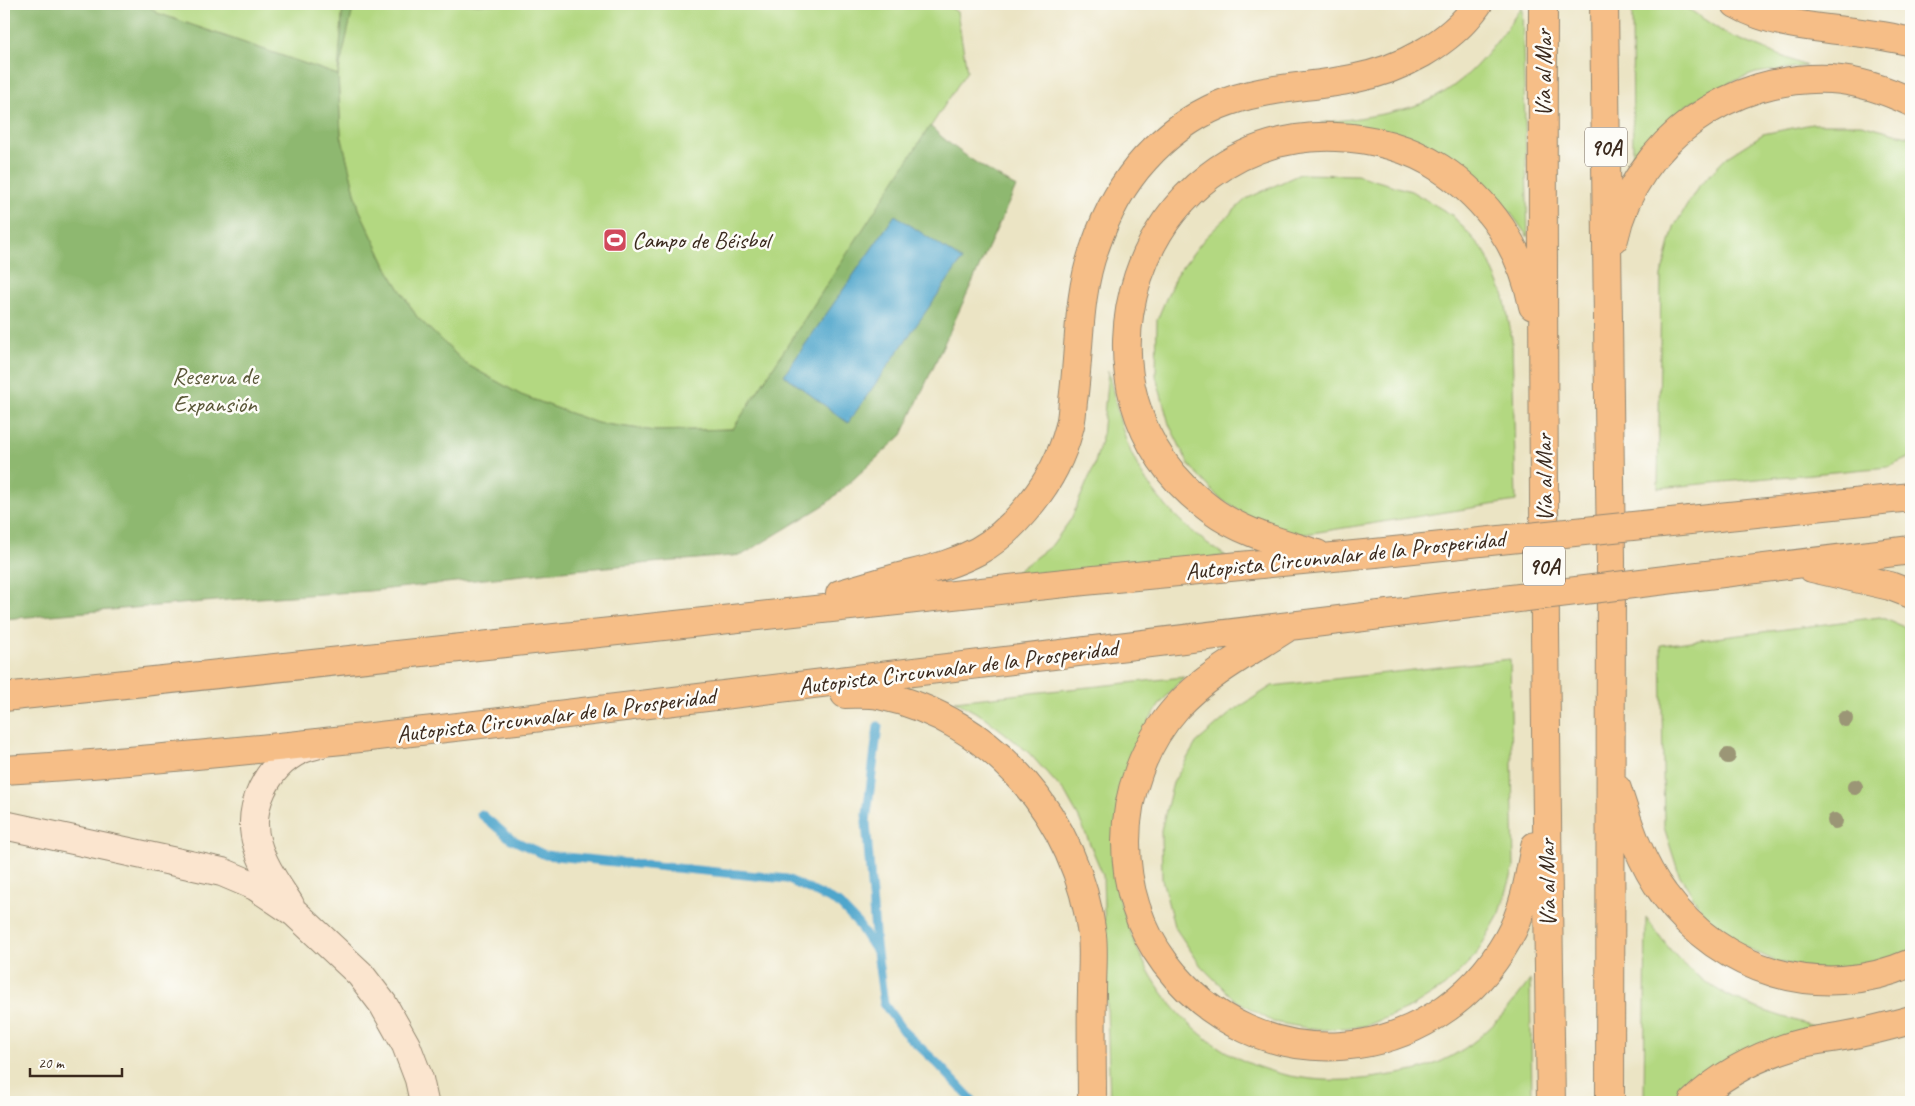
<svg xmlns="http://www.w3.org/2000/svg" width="1915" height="1106" viewBox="0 0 1915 1106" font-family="Caveat,sans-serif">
<rect width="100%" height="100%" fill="#fdfcf7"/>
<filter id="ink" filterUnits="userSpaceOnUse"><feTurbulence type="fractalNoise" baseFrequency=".02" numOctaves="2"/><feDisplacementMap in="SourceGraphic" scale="10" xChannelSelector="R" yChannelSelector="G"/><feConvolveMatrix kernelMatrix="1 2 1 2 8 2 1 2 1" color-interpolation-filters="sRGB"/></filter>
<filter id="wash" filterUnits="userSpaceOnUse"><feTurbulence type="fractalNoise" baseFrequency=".0096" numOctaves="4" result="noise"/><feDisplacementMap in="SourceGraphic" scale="20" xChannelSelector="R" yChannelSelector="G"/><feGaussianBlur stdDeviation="1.12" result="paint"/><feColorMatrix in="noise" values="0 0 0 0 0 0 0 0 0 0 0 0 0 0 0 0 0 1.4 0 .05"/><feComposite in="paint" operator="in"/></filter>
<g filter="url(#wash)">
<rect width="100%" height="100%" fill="#ebe4c4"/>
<!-- green -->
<path fill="#b3d881" stroke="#778150" d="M 147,4 L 343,4 L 339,68 L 352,4 L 945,4 L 957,12 L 967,71 L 733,429 L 655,431 L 597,423 L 521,395 L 466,364 L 417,317 L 388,270 L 359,209 L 341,135 L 338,75 L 157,13 Z
M 1632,4 L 1681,4 L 1726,34 L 1806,66 L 1756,73 L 1731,82 L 1687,105 L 1666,122 L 1647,142 L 1633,165 Z
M 1522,6 L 1528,237 L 1510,212 L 1469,172 L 1441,155 L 1386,133 L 1320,123 C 1350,119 1382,116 1411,107 C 1463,92 1493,49 1522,6 Z
M 1812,124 L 1861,124 L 1911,137 L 1911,457 L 1888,467 L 1658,488 L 1661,276 L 1674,227 L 1698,187 L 1727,157 L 1763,134 Z
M 1300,174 L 1357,175 L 1411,191 L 1452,215 L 1485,252 L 1504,296 L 1512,339 L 1516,501 L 1299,535 L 1257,522 L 1219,498 L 1189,465 L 1169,424 L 1156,376 L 1157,320 L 1176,275 L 1205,238 L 1246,199 Z
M 1108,371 C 1116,401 1121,435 1136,463 C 1156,502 1189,532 1226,556 L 1007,579 L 1052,545 L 1071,519 L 1094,466 L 1102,437 Z
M 1880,617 L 1911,630 L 1911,951 L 1869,966 L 1824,970 L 1777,962 L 1737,943 L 1703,913 L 1679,874 L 1664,827 L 1661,645 Z
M 1510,659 L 1514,867 L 1500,913 L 1476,955 L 1445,986 L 1412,1007 L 1366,1026 L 1318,1030 L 1273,1022 L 1234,999 L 1201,966 L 1174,926 L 1162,879 L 1161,830 L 1173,783 L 1196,743 L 1233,711 L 1272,686 Z
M 1184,677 C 1165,696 1148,718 1137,743 C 1131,757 1128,792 1126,809 C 1123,824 1121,839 1118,855 C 1117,862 1114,871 1115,878 C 1118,900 1126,921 1134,941 C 1177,1045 1268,1094 1378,1077 C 1397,1074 1418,1072 1435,1064 C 1477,1047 1504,1016 1530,980 L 1532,1102 L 1110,1102 L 1103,875 L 1079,818 L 1065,793 L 1029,753 L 1006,734 L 984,717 L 955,701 Z
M 1646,917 C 1657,932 1668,949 1682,962 C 1720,1001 1770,1013 1820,1028 L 1698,1082 L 1678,1102 L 1644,1102 Z"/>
<!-- forest -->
<path fill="#8eb86f" stroke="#647146" d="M 4,4 L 147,4 L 157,13 L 338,75 L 343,4 L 354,4 L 338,75 L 341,135 L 359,209 L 388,270 L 417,317 L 466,364 L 521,395 L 597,423 L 655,431 L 733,429 L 930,126 C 954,150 986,170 1016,187 L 902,435 L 826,504 L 742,555 L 561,571 L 369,591 L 227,600 L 4,619 Z"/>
<!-- water -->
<path fill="#4fa6cc" stroke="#456875" d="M 895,215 L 962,260 L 848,423 L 784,375 Z"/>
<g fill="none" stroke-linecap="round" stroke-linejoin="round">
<!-- stream -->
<path stroke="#4fa6cc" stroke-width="9" d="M 878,726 L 866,822 L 876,945 L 884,1004 L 903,1031 L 937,1063 L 974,1102
M 481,814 L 511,839 L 545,855 L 787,879 L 838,903 L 858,924 L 877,953"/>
</g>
</g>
<g filter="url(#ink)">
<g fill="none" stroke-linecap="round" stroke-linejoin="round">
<!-- secondary casing -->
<g stroke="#938771" stroke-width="30">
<path id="secondary" d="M 4,825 L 222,872 L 255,886 L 295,913 L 360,974 L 383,1004 L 406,1045 L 419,1079 L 424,1102
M 290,905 C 278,886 263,866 257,844 C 246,808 267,766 300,750 C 306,747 313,746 319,744"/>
</g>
<!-- highway casing -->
<g stroke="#938771" stroke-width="30">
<path id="highway" d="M 1543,4 C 1542,370 1545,736 1551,1102
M 1604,4 L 1611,559 L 1610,1102
M 1736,4 C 1789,34 1853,26 1911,42
M 1614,239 C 1635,140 1733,74 1831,79 C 1860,81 1886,90 1911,102
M 1690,520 L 1911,497
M 1317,554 C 1280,542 1242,533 1211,510 C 1050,393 1136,130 1336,137 C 1372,138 1410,148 1440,168 C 1489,200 1522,249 1533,306
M 1812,568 L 1890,586 L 1911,594
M 1690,577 L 1911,550
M 840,594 C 859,589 877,583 896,578 C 926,570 950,566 978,551 C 1000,539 1017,521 1032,502 C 1049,481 1062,456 1069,429 C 1072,420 1072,410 1073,401 C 1080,350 1077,295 1095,247 C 1106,215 1122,184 1145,159 C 1165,137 1191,117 1219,105 C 1261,87 1308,88 1352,79 C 1400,70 1450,44 1478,4
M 1285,629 C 1248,653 1207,674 1177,707 C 1144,744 1126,793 1126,842 C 1126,886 1139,928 1165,963 C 1256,1085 1434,1070 1508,939 C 1524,911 1529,878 1535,846
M 845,694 C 856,694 869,693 879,695 C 994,719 1078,820 1092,935 C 1094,953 1092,973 1092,992 C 1091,1029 1092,1066 1092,1102
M 4,697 L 1084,581 L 1375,553
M 4,770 C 189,759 374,737 558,715 C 832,683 1106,648 1380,615
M 1617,789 C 1628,824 1641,864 1664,894 C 1721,972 1821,1003 1911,963
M 1693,1102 C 1721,1075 1758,1056 1795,1045 C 1811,1040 1828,1039 1844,1036 C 1867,1032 1889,1026 1911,1020"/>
</g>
<!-- secondary -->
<use href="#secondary" stroke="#fbe5cf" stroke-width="28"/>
<!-- highway -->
<use href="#highway" stroke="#f6be87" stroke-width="28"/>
<!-- highway-bridge casing -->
<g stroke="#938771" stroke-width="30" stroke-linecap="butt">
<path id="highway-bridge" d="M 1375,553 L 1690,520
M 1380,615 L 1690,577"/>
</g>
<!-- highway-bridge -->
<use href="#highway-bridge" stroke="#f6be87" stroke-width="28"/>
</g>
<!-- trees -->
<g fill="#9b9676">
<circle cx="1845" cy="719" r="8"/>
<circle cx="1728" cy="756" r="8"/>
<circle cx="1855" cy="787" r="8"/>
<circle cx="1835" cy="821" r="8"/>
</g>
</g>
<!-- icons -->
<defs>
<g id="stadium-square" transform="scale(1.25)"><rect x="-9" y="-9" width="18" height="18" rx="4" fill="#d1495b" stroke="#fdfcf7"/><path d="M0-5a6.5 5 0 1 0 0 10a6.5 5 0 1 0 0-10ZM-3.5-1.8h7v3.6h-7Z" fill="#fff"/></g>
</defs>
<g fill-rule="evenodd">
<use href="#stadium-square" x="615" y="240"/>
</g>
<g text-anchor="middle" stroke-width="5" stroke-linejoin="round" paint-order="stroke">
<!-- shield labels -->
<g fill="#fdfcf7" stroke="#75695f" stroke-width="1">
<rect x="1585" y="127.5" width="42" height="39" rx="4"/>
<rect x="1523" y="546.5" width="42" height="39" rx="4"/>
</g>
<g font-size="22" font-weight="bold" fill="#3b2a1e">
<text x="1606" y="155">90A</text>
<text x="1544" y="574">90A</text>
</g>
<!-- street labels -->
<g font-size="24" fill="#3b2a1e" stroke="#fdfcf7">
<text transform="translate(1543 73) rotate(-90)" y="8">Vía al Mar</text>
<text transform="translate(1544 478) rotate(-91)" y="8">Vía al Mar</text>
<text transform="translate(1345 555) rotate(-6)" y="8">Autopista Circunvalar de la Prosperidad</text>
<text transform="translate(958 667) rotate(-7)" y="8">Autopista Circunvalar de la Prosperidad</text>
<text transform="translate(556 715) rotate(-7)" y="8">Autopista Circunvalar de la Prosperidad</text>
<text transform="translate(1547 883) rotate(-91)" y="8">Vía al Mar</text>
</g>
<!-- poi labels -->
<g font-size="24" fill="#3b2a1e" stroke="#fdfcf7" text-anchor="start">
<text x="632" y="248">Campo de Béisbol</text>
</g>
<!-- park labels -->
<g font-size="24" fill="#595637" stroke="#fdfcf7">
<text x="215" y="384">Reserva de<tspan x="215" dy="28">Expansión</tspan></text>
</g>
</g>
<!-- margin -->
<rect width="1915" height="1106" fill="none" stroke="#fdfcf7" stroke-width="20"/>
<!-- scale -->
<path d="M30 1068v8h92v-8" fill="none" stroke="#3b2a1e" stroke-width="2.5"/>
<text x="38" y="1068" font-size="15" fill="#3b2a1e" stroke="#fdfcf7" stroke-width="4" paint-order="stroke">20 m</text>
</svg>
